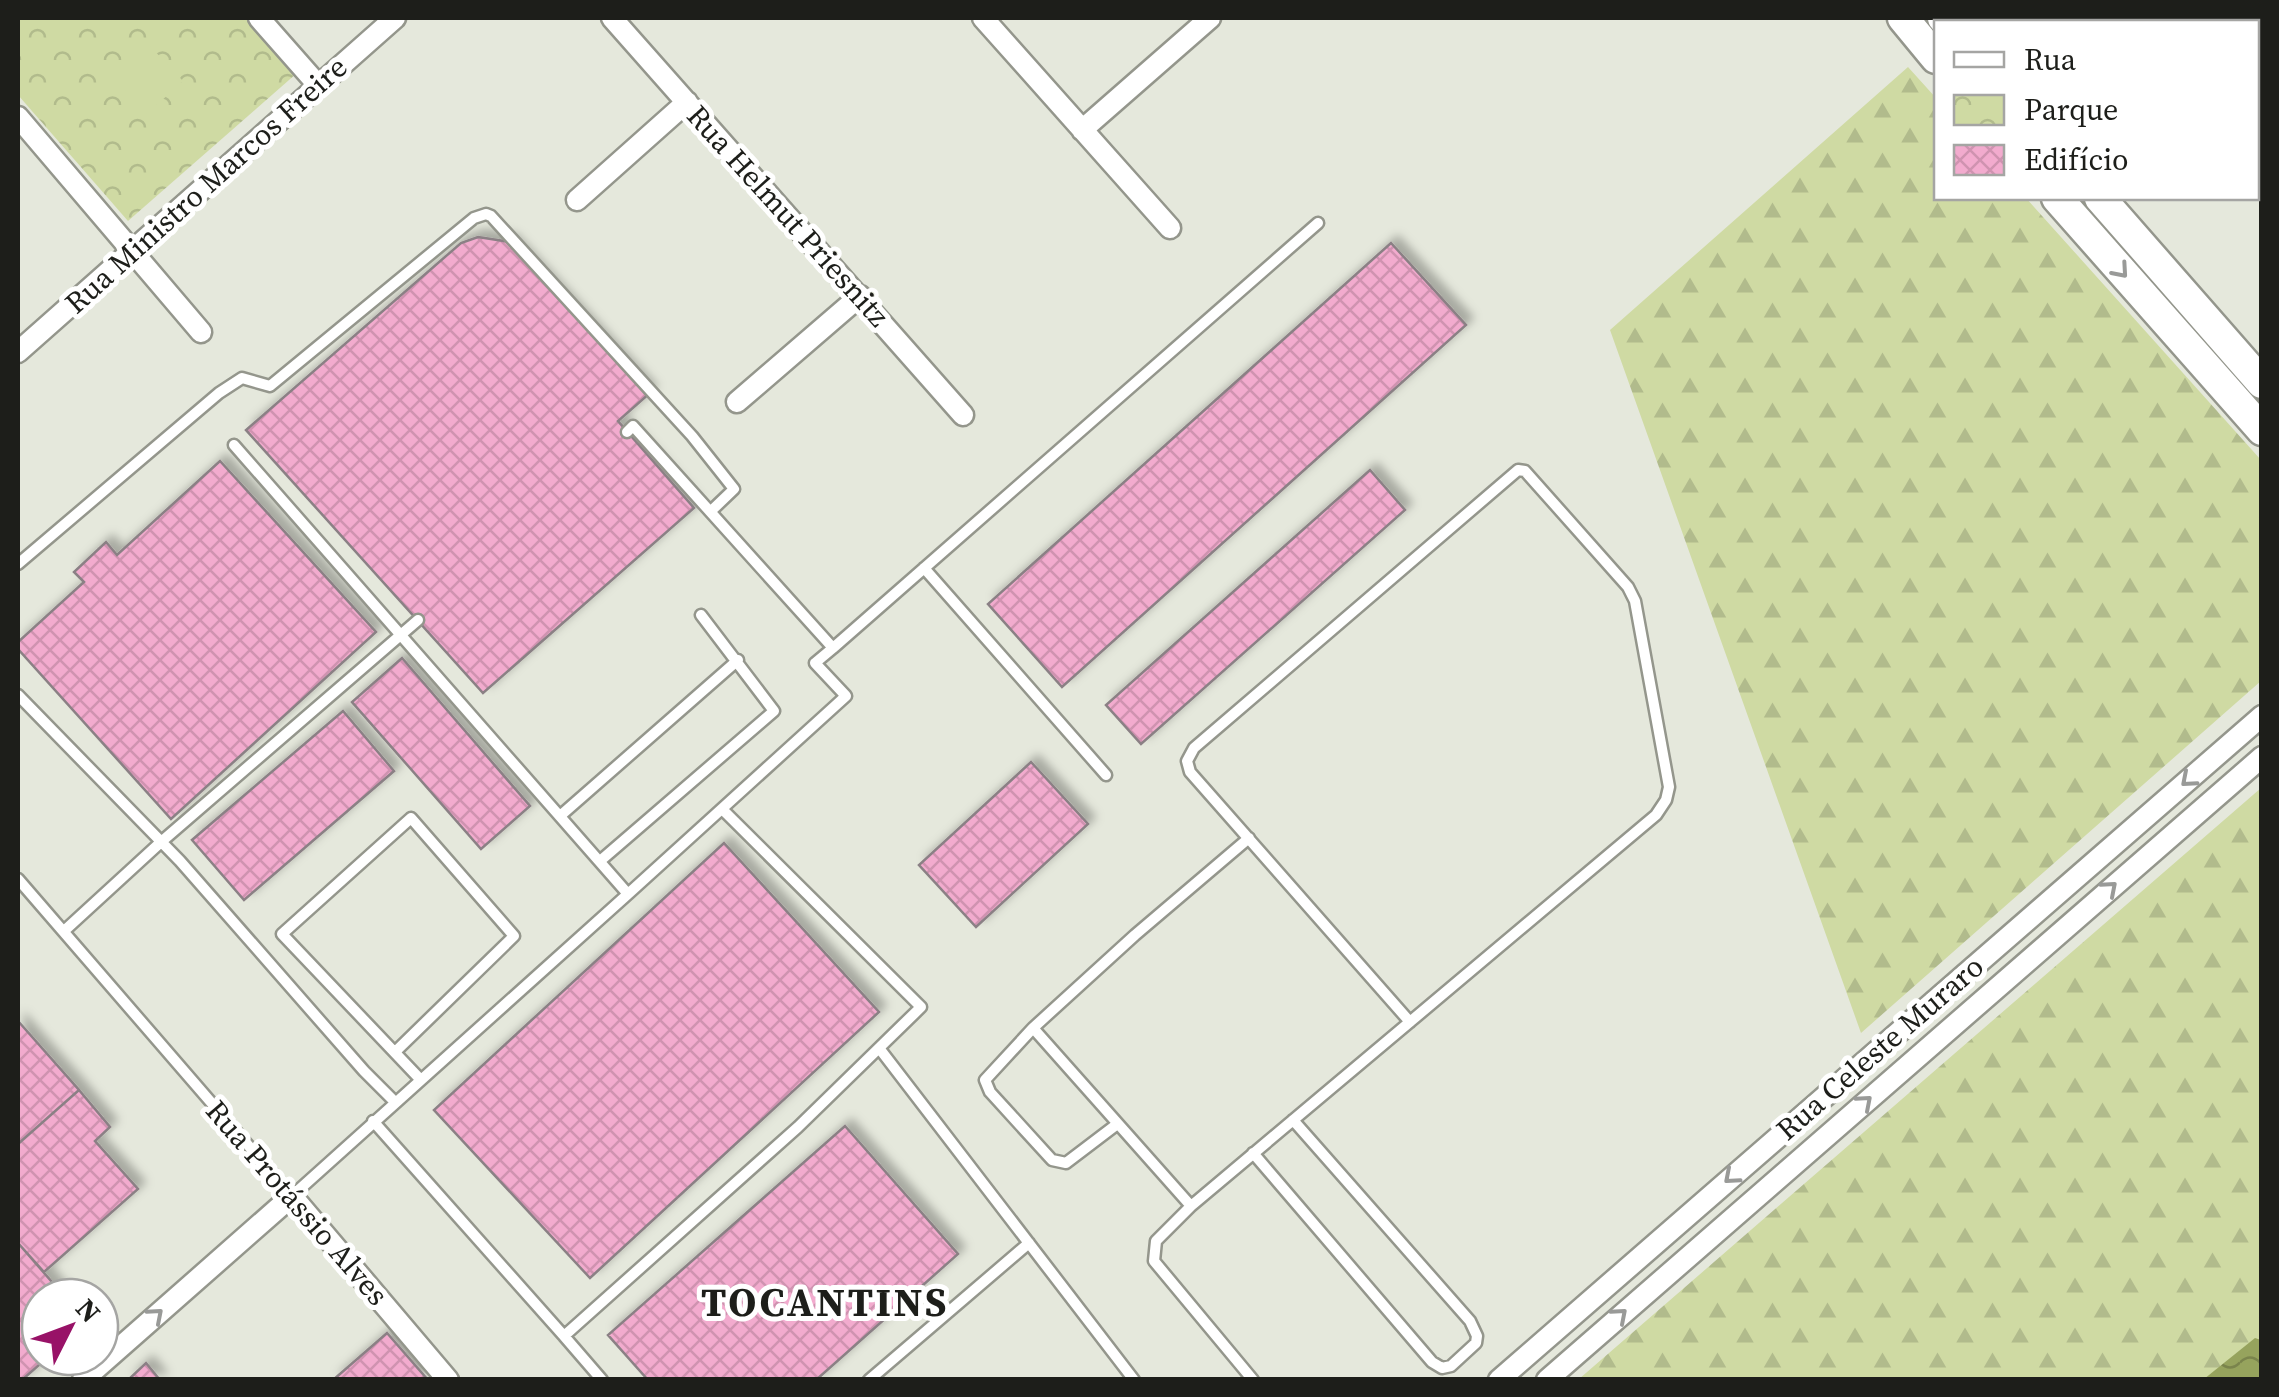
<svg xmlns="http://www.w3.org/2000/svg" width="2279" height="1397" viewBox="0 0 2279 1397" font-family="'Source Serif 4',serif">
<defs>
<pattern id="forest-firs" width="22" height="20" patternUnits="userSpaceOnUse" patternTransform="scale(2.5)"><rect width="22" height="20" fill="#cfdaa3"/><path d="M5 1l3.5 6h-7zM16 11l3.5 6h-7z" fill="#b1bb8c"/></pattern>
<pattern id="park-crowns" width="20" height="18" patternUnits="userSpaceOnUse" patternTransform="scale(2.5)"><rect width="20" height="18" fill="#cfdaa3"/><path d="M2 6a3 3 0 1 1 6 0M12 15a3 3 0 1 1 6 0" fill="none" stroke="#b1bb8c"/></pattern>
<pattern id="water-waves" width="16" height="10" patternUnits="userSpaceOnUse" patternTransform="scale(2.5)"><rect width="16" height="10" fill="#96a35d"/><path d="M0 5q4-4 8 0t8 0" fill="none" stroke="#7a844c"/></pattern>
<pattern id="building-cross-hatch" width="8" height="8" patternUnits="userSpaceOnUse" patternTransform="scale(2.5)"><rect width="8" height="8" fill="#f2abce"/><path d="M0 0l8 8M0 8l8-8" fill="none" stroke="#cf93b0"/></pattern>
<filter id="shadow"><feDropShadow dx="7" dy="-7" stdDeviation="5" flood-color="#0004"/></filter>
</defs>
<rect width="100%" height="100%" fill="#e5e8dc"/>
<!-- forest -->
<path fill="url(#forest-firs)" d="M 1908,67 L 1936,98 L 1936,198 L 2026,198 L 2261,460 L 2261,681 L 1861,1033 L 1610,330 Z
M 2261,788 L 2261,1379 L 1579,1379 Z"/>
<!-- park -->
<path fill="url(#park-crowns)" d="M 18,18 L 247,18 L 297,73 L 128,221 L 18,95 Z"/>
<!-- pitch -->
<path fill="#cfdaa3" d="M 150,46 L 183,81 L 147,114 L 115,79 Z"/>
<!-- water -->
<path fill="url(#water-waves)" d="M 2255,1338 L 2261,1340 L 2261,1379 L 2204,1379 Z"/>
<!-- building -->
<path fill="url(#building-cross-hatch)" stroke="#8b8085" stroke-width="2.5" filter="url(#shadow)" d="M 478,237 L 510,242 L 650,393 L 618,421 L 694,508 L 483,693 L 246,430 L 461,243 Z
M 1391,243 L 1466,325 L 1062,687 L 988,604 Z
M 220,461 L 376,632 L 171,819 L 18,649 L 18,642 L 84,582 L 74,572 L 106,542 L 117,555 Z
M 1370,470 L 1405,510 L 1141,744 L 1106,705 Z
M 402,658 L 530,806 L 481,849 L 352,702 Z
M 343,711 L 394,771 L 244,900 L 192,840 Z
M 1031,762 L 1088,824 L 976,927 L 919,865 Z
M 724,843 L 879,1012 L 590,1278 L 434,1110 Z
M 18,1021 L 79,1090 L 18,1144 Z
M 79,1090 L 110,1127 L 95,1141 L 138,1189 L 44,1272 L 18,1243 L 18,1144 Z
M 845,1126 L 958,1254 L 816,1380 L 648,1380 L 608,1335 Z
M 18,1243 L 65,1297 L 40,1297 L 40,1357 L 48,1357 L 22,1380 L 18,1380 Z
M 387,1333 L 428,1380 L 333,1380 Z
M 146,1363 L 160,1380 L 128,1380 Z"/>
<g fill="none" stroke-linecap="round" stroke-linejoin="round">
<!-- lane casing -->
<g stroke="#94968c" stroke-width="15">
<path id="lane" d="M 627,432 L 633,426 L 833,648 L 1318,223
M 18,564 L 219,393 L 242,378 L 270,386 L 474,218 L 486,214 L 491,216 L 692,436 L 734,489 L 711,511
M 924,568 L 1106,775
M 18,695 L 180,861 L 364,1071 L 394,1101
M 560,816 L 738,660
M 600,861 L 774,711 L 701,615
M 18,879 L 292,1196 L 628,894 L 234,445
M 628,894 L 846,696 L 815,663 L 833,648
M 64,931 L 161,842 L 418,620
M 1033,1028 L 985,1080 L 990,1092 L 1052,1160 L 1066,1163 L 1116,1125
M 879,1048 L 1134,1380
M 395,1052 L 514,936 L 411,818 L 282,934 L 420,1079
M 373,1121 L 564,1336 L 798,1127 L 921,1007 L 722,809
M 1253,1153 L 1432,1362 L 1442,1368 L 1451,1366 L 1476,1343 L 1477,1336 L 1470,1321 L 1293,1120
M 1191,1206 L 1033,1028 L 1135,935 L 1249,838
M 564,1336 L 602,1380
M 869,1380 L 1029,1243
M 1253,1380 L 1154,1261 L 1156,1241 L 1191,1206 L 1656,815 L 1666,800 L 1669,787 L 1635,601 L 1628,587 L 1525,471 L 1518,470 L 1194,748 L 1187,761 L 1190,772 L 1410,1022"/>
</g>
<!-- street casing -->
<g stroke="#94968c" stroke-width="25">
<path id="street" d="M 259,18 L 318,85
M 612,18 L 963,415
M 983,18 L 1170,228
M 18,117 L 201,332
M 1082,130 L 1210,18
M 577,200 L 687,102
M 18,352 L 395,18
M 737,402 L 860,296
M 83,1380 L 292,1196 L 448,1380
M 1499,1380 L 2262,716
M 1547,1380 L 2262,757"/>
</g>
<!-- secondary casing -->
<g stroke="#94968c" stroke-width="35">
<path id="secondary" d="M 1903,18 L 1936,58
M 1943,18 L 1947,22
M 2057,198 L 2262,430
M 2100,198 L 2262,383"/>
</g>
<!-- lane -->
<use href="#lane" stroke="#fff" stroke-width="10"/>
<!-- street -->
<use href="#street" stroke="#fff" stroke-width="20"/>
<!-- secondary -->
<use href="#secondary" stroke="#fff" stroke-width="30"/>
</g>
<!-- one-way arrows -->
<defs><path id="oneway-chevron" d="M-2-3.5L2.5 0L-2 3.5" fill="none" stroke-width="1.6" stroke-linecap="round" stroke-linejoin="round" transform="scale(2.5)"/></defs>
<g stroke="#999a98">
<use href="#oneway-chevron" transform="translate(2121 271) rotate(49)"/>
<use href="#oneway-chevron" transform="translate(2188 780) rotate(139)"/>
<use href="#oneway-chevron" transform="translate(2110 888) rotate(-41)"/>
<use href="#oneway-chevron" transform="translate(1865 1102) rotate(-41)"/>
<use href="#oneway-chevron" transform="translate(1731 1177) rotate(139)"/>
<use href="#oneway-chevron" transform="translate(156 1315) rotate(-41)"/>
<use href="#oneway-chevron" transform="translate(1620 1315) rotate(-41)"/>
</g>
<g text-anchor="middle" stroke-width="10" stroke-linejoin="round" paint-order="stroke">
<!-- street labels -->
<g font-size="30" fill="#1d1e1a" stroke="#fff">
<text transform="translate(206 185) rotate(-42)" y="10">Rua Ministro Marcos Freire</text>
<text transform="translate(788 216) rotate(48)" y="10">Rua Helmut Priesnitz</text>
<text transform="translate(1880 1048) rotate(-41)" y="10">Rua Celeste Muraro</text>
<text transform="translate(297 1203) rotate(49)" y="10">Rua Protássio Alves</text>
</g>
<!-- district labels -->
<g font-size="40" font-weight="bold" letter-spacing="2.5" fill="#1d1e1a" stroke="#fff">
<text x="825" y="1316">TOCANTINS</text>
</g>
</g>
<!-- border -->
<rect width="2279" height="1397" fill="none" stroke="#1d1e1a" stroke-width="40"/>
<!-- legend -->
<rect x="1934" y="20" width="325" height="180" fill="#ffffff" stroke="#a5a5a3" stroke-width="2.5"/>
<rect x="1954" y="52" width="50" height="15" fill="#ffffff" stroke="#a5a5a3" stroke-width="2.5"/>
<text x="2024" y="70" font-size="30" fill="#1d1e1a">Rua</text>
<rect x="1954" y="95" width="50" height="30" fill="url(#park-crowns)" stroke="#a5a5a3" stroke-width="2.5"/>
<text x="2024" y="120" font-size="30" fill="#1d1e1a">Parque</text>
<rect x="1954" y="145" width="50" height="30" fill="url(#building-cross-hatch)" stroke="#a5a5a3" stroke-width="2.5"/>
<text x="2024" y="170" font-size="30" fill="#1d1e1a">Edifício</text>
<!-- north arrow -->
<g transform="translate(70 1327) rotate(48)"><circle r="48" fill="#ffffff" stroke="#a5a5a3" stroke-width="2.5"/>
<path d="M0-8L18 38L0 25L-18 38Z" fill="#981267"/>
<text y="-15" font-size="28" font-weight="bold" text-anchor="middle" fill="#1d1e1a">N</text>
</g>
</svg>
